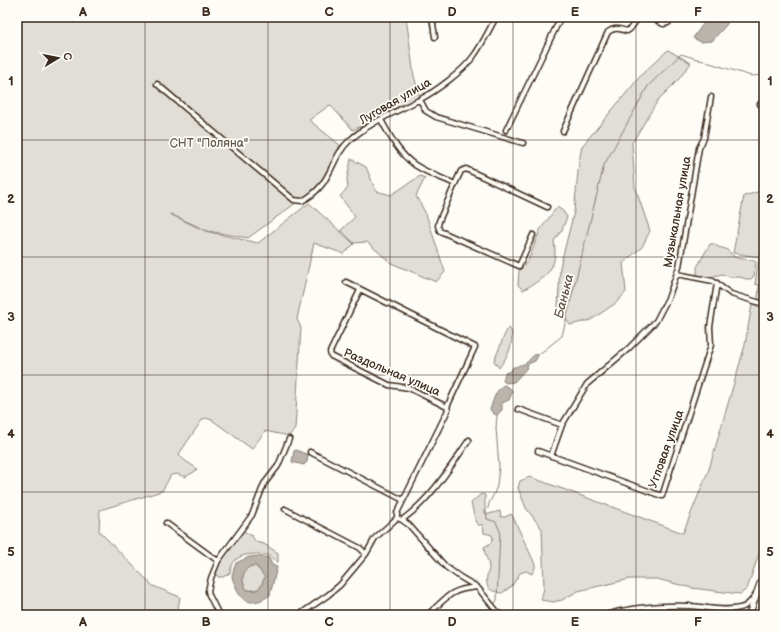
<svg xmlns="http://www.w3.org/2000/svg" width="781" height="632" viewBox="0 0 781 632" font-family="'Balsamiq Sans',sans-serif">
<rect width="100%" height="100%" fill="#fdfcf7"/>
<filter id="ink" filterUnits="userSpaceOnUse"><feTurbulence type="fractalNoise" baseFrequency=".025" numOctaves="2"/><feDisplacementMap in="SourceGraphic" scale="8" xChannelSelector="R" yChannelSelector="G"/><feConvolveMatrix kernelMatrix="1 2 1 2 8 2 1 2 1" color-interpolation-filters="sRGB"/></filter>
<g filter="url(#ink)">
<!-- green -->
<path fill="#e1ded7" stroke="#8e847a" d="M 17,17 L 406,17 L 414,76 L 420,97 L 353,130 L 330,105 L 309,120 L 340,145 C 331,165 322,192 300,200 L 248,238 L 208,231 L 170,214 L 205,231 L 258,243 L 309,203 L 354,244 L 344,254 L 314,243 L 297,319 L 301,328 L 295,429 L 289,436 L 265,431 L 252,449 L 212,420 L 206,418 L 202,420 L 179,454 C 183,461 190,463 197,469 L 194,472 L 185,477 L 177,474 L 171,475 L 162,491 L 100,510 L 99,531 L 153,586 L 180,597 L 177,615 L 17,615 Z
M 668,50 L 691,63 L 678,80 L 658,100 L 632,143 L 635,187 L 650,231 L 642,247 L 623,263 L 626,292 L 616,303 L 591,320 L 570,325 L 558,307 L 560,267 L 574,212 L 579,162 L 582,146 L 643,73 Z
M 351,159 L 366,167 L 376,191 L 391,195 L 420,176 L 425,178 L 416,196 L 426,214 L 445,272 L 436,282 L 391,263 L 367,242 L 354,243 L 341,230 L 355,217 L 340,196 L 348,188 L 347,179 Z
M 764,190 L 764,254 L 761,256 L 760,272 L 764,274 L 764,301 L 758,299 L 759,285 L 755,284 L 759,257 L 733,253 L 744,196 Z
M 557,207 L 563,211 L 567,217 L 562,230 L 554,241 C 559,269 545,278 523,290 L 518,285 L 519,271 L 528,261 L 540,230 Z
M 710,244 L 714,244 L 718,247 L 726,249 L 736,258 L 752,260 L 756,262 L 754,276 L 751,279 L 747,279 L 739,277 L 730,277 L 722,274 L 710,277 L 697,277 L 697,267 Z
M 752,304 L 764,309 L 764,539 L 747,589 L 740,594 L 692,588 L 657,579 L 630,579 L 578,591 L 562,600 L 553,602 L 541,600 L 544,588 L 542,529 L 526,508 L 518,488 L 520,481 L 530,477 L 683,533 L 709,469 L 745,345 Z
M 508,328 L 511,330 C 514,346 508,355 499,368 L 494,361 C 499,350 502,339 508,328 Z
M 481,494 L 485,495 L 485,513 L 489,514 L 500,511 L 501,517 L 505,517 L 511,514 L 513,517 L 535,564 L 535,568 L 532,574 L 526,571 L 520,573 L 512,586 L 502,593 C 490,591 485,589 487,575 C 488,572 489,570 489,568 C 489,561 484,554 484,547 L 491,543 L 493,539 L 492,535 L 484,533 L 483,525 L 479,525 L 476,523 L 471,503 Z
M 243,531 L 251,535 L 256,542 L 264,544 L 278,553 L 278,562 L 276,562 C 274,560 271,557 269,556 C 266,554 262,555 259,554 C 244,554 232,556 230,573 L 223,577 L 218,577 L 216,574 L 220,561 Z
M 251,566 L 256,566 L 265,577 C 260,588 260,591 247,590 C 241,582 241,571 251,566 Z"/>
<!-- water -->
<path fill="#bbb4ad" stroke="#887d74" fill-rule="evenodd" d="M 708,17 L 730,17 L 727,24 L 712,41 L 701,42 L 693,38 Z
M 537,354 L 538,356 L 535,361 L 528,364 L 526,369 L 514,382 L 506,383 L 503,381 L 505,373 L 511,371 L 513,367 L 516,367 C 520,364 523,365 526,363 C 530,360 532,355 537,354 Z
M 504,385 L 511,389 L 512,393 L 509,400 L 502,403 L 502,410 L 497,415 L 494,414 L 490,410 C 493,401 495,390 504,385 Z
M 296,450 L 308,455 L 307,462 L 304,465 L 292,462 L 294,451 Z
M 259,556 L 269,558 L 272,565 L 277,567 L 270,595 C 256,605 242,606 236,587 C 234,583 232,579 232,575 C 233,571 235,567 236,563 L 249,557 ZM 251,566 L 256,566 L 265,577 C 260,588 260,592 247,590 C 241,582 241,571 251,566 Z"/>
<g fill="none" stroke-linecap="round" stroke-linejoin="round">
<!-- stream -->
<path stroke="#887d74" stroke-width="1" d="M 538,355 L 562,336 L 604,165 L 648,86 L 681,54 L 751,76 L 764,75
M 494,605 L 497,600 L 500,531 L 496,522 L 487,519 L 486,510 L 488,508 L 489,503 L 494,494 L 497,486 L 499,467 L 496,428 L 497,415
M 487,615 L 492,607"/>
<!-- minor casing -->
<g stroke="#3b2a1e" stroke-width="7">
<path id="minor" d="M 432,17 L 435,37
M 651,17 L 663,24 L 668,23 L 673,17
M 157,84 L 294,200 L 302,201 C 333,185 329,159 350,140 C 370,122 396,112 419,100 C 436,91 462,72 473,57 C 482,45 489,30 496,17
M 420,100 L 426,111 L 436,117 L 523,143
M 760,104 L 764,105
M 381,120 C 390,136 399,154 415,165 C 427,173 442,178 455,184 L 439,221 L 438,226 L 440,231 L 519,266 L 533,235
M 506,130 L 561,17
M 563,131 L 608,32 C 615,27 619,29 627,31 L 630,29 L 639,17
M 455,184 L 461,171 L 466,169 L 547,207
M 677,274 L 713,281 L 731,294 L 764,304
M 360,290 L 330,352 L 331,356 L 389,385 L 409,388 L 447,407
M 518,409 L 562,425
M 538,451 L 662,496 L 711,345 L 710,327 L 717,283
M 310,452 L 403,500
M 551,456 L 562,425 L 587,384 L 628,349 L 656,321 L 669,296 L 679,267 L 699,148 L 704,138 L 711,97
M 285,509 L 360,548 L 366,554
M 397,518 L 402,520 L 409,525 L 446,567 L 460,577 L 477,587 L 500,615
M 402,520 C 431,499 449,469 469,440
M 166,523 L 218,561
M 219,615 L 209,595 L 208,591 L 211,578 L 218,561 L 252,515 L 264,484 L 278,466 L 289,439
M 299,615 L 328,595 L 340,585 L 366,554 L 375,538 L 397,518 L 397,513 L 402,503 L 448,410 L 447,407 L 475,347 L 346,282
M 427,615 C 448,598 447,590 477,587
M 605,615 C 633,607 661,605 690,606 C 707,607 724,612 740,608 C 746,607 750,603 754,597"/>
</g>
<!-- major casing -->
<g stroke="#3b2a1e" stroke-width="8">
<path id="major" d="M 749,615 L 764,573"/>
</g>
<!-- minor -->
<use href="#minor" stroke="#fdfcf7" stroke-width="4"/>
<!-- major -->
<use href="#major" stroke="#fdfcf7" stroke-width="5.5"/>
</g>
</g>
<!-- grid -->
<path fill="none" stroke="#3b2a1e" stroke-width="1" stroke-opacity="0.55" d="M 145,17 L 145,615M 268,17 L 268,615M 390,17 L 390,615M 513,17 L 513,615M 636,17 L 636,615M 17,140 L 764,140M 17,257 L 764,257M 17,375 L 764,375M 17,492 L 764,492"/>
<g text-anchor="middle" stroke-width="3.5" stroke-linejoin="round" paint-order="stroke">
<!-- street labels -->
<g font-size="12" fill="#3b2a1e" stroke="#fdfcf7">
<text transform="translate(395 101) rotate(-30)" y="4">Луговая улица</text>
<text transform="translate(677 212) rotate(-80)" y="4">Музыкальная улица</text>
<text transform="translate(392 372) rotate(23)" y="4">Раздольная улица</text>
<text transform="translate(666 449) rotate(-70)" y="4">Угловая улица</text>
</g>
<!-- park labels -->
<g font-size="12" fill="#64574c" stroke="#fdfcf7">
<text x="209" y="147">СНТ "Поляна"</text>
</g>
<!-- water labels -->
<g font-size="13" font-style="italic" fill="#615349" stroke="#fdfcf7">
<text transform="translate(563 296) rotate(-76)" y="5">Банька</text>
</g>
</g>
<!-- margin -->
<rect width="781" height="632" fill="none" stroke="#fdfcf7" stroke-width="44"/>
<!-- north arrow -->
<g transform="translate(58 58) rotate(80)" stroke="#fdfcf7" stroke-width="3" paint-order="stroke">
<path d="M0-3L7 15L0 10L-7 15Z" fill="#3b2a1e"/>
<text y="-6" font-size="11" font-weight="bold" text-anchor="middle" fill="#3b2a1e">С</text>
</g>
<rect x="22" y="22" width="737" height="588" fill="none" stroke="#3b2a1e" stroke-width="1.5"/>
<g font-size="13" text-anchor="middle" font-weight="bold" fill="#3b2a1e">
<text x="83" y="16">A</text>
<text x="206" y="16">B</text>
<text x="329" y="16">C</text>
<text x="452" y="16">D</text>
<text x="575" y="16">E</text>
<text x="698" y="16">F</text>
<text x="11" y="85">1</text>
<text x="770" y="85">1</text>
<text x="11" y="203">2</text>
<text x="770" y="203">2</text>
<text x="11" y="321">3</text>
<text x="770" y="321">3</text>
<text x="11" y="438">4</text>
<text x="770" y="438">4</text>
<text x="11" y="556">5</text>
<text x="770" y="556">5</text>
<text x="83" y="626">A</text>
<text x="206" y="626">B</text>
<text x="329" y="626">C</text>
<text x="452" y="626">D</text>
<text x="575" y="626">E</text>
<text x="698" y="626">F</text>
</g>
</svg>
